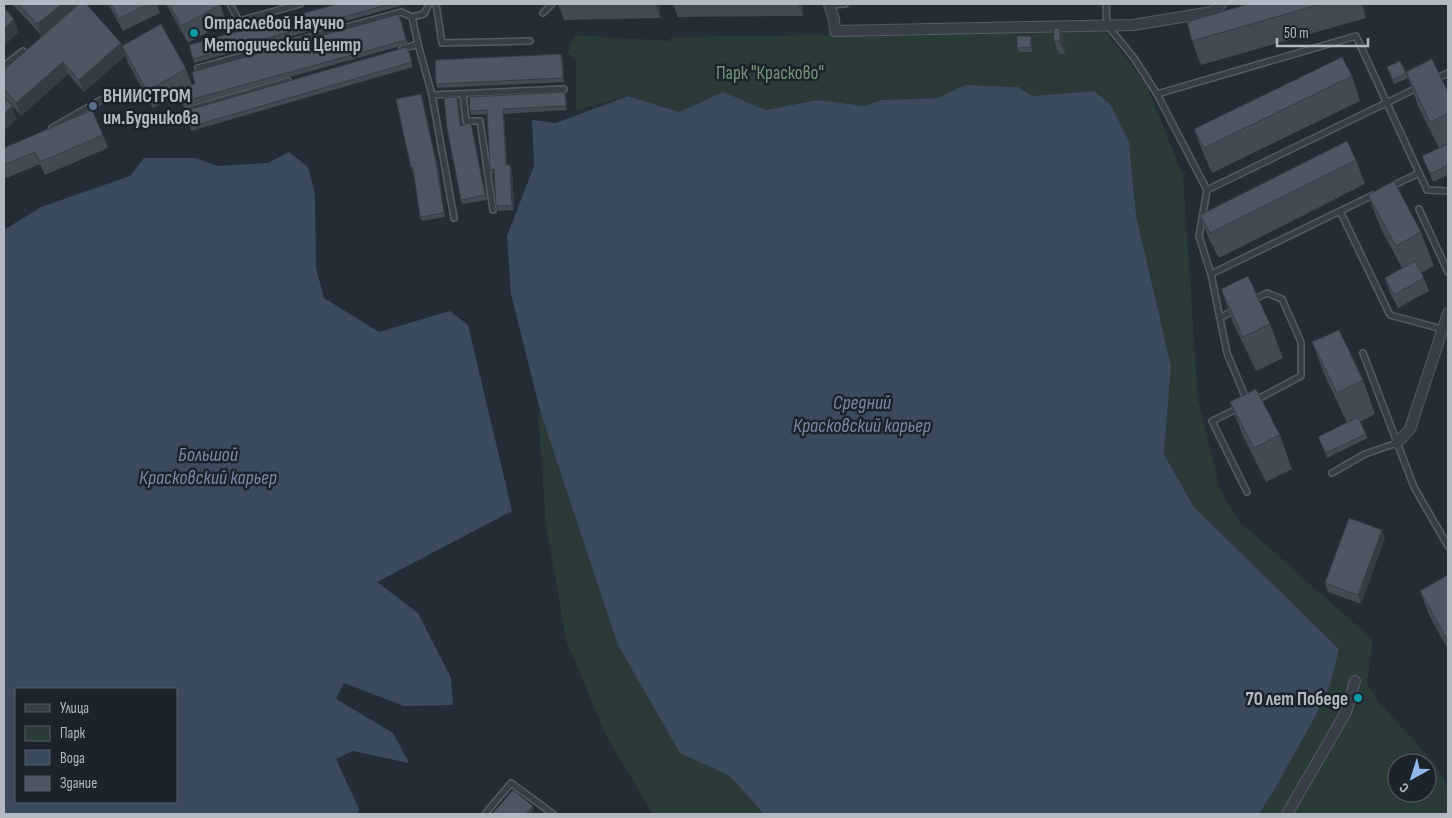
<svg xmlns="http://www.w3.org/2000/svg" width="1452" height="818" viewBox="0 0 1452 818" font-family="'Sofia Sans Condensed',sans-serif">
<rect width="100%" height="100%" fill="#242c36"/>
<!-- green -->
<path fill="#293a39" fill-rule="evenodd" d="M 1105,31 L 1147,86 L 1183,175 L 1198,400 L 1220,490 L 1240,522 L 1373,640 L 1367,683 L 1379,702 L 1435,764 L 1448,787 L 1448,814 L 1259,814 L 1272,794 L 1315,717 L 1339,649 L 1194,507 L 1164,453 L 1171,366 L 1136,215 L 1129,142 L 1094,91 L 1032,96 L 1018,87 L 965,85 L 938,98 L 881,100 L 865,106 L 817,100 L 766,110 L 723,93 L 679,112 L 628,96 L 576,110 L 576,61 L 568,53 L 574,35 L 670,41 L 671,37 ZM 1397,763 L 1427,763 L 1427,793 L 1397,793 Z
M 544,412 L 732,773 L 767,814 L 653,814 L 607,738 L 566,640 L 546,525 L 538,413 Z"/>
<!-- water -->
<path fill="#3b4b5d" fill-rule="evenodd" d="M 965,85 L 1018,87 L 1032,96 L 1094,91 L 1111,105 L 1129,142 L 1136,215 L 1171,366 L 1164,454 L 1194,507 L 1339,649 L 1330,685 L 1315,717 L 1272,794 L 1259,814 L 764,814 L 730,776 L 680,753 L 618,645 L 540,410 L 511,294 L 507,236 L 534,166 L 532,120 L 556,123 L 628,96 L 679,112 L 723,92 L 766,110 L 817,100 L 865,106 L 881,100 L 938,98 Z
M 289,152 L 308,167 L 315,195 L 316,268 L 324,298 L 379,332 L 450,311 L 468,325 L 512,511 L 377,582 L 418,613 L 451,678 L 453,705 L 404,706 L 344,683 L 336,699 L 393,733 L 409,763 L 353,751 L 336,759 L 359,809 L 357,814 L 4,814 L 4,230 L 41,207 L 130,176 L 144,158 L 195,158 L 217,166 L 268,163 ZM 16,689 L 176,689 L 176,802 L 16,802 Z"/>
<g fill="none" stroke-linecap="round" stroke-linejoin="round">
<!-- lane casing -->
<g stroke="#555c64" stroke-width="8">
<path id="lane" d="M 230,4 L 239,21 L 300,4
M 436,4 L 442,43 L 530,41
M 1106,4 L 1107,25 L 1134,58 L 1157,94 L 1356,36 L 1427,190 L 1448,191
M 830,5 L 845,4
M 543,13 L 552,4
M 418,44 L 432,95 L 454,218
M 402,49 L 418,44 L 412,17
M 4,66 L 23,51
M 198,68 L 401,12 L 412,17 L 424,14 L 429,4
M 1435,79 L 1448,73
M 463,94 L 466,121 L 480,121 L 493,210
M 1157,94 L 1207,190 L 1419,87
M 432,95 L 564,89
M 188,110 L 288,81
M 52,128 L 101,100
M 1390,187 L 1419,173
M 1207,190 L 1199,236 L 1211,274 L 1373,195
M 1419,209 L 1448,272
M 1340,211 L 1390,315 L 1442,329
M 1211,274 L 1227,353 L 1247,401
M 1253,300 L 1267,293 L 1282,299 L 1301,342 L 1301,376 L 1256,400
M 1220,318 L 1234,310
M 1363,353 L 1414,487 L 1448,546
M 1239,408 L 1212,421 L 1247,492
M 1332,473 L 1365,454 L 1397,443
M 485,814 L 511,783 L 553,814"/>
</g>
<!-- street casing -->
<g stroke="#555c64" stroke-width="12">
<path id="street" d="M 829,4 L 834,19 L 835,31 L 1133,25 L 1212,12 L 1221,4
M 1397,443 L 1410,429 L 1448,313
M 1287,814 L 1346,712 L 1355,681"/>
</g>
<!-- lane -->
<use href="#lane" stroke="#373e47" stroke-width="5"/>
<!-- street -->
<use href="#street" stroke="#373e47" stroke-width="10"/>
</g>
<!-- wall -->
<path fill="#414b53" d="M 12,4 L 86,4 L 121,43 L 125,56 L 84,92 L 68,74 L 21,116 L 4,96 L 4,70 L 42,36 Z
M 108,4 L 157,4 L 160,13 L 123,31 Z
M 166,4 L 220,4 L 226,22 L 188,43 Z
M 337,4 L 407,4 L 194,63 L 189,45 Z
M 558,4 L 659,4 L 660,18 L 564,20 Z
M 673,4 L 803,4 L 803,16 L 678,17 Z
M 1248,4 L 1362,4 L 1366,18 L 1201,65 L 1192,41 Z
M 401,19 L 408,44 L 183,107 L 179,93 L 153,108 L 128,63 L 122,46 L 186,69 L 192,85 Z
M 1060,28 L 1064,40 L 1065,54 L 1059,54 L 1054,41 Z
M 1031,36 L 1032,41 L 1032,52 L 1019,52 L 1017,48 Z
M 407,47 L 413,67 L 191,131 L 190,127 Z
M 563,58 L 564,82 L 438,88 L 436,84 Z
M 1387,67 L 1406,73 L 1408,78 L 1394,84 Z
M 1406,72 L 1448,92 L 1448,175 L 1433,182 L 1422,156 L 1439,148 L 1418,106 Z
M 1352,76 L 1360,101 L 1212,173 L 1203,153 L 1194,129 Z
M 421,94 L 438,167 L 445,217 L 422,221 L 420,217 L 413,172 L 412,172 L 411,168 Z
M 566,96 L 567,110 L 504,114 L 507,165 L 510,165 L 512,169 L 514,210 L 498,211 L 496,206 L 495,174 L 491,174 L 490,170 L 487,114 L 471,115 L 470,111 Z
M 457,97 L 459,101 L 461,125 L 471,123 L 472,128 L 487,200 L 463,204 L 461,200 Z
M 103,135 L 108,148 L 45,175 L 40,164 L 4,179 L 4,148 Z
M 1356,160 L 1365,184 L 1219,258 L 1209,239 L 1200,215 Z
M 1368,195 L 1421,232 L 1434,266 L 1421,273 L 1424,278 L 1429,291 L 1398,308 L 1389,291 L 1385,278 L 1402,268 L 1381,229 Z
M 1221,289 L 1270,324 L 1283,358 L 1256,371 L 1233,323 Z
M 1312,342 L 1363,380 L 1375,414 L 1360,422 L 1368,438 L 1327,458 L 1318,437 L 1347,423 L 1325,376 Z
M 1230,402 L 1280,435 L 1292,469 L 1266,482 L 1243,436 Z
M 1385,538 L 1361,604 L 1328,592 L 1325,583 Z
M 1448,575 L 1448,650 L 1429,615 L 1420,591 Z"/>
<!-- shaded-wall -->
<path fill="#353d44" d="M 62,4 L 81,4 L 42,37 L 37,24 Z
M 655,4 L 659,4 L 660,18 Z
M 798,4 L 803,4 L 803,16 Z
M 1361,4 L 1362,4 L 1366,18 Z
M 14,19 L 19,32 L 4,46 L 4,29 Z
M 1060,28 L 1064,40 L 1065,54 L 1060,41 Z
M 1031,36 L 1032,41 L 1032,52 L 1031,47 Z
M 121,43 L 125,56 L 84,92 L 79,80 Z
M 561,54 L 563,58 L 564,82 L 563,78 Z
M 63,62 L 68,74 L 21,116 L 16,103 Z
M 565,92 L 566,96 L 567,110 L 566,106 Z
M 421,94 L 438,167 L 445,217 L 444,213 Z
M 457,97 L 459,101 L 461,130 L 460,126 Z
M 12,106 L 17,119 L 4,131 L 4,114 Z
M 503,109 L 504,114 L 507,169 L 506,165 Z
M 471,123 L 472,128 L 487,200 L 485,195 Z
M 510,165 L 512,169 L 514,210 L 512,206 Z
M 1382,530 L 1385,538 L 1361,604 L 1358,595 Z
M 533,806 L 534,810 L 531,814 L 526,814 Z"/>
<!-- building -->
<path fill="#4c5761" stroke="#353d44" d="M 19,4 L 62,4 L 37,24 Z
M 79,4 L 86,4 L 121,43 L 79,80 L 63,62 L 16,103 L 4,89 L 4,70 Z
M 111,4 L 149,4 L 119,19 Z
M 169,4 L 220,4 L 220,5 L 181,26 Z
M 337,4 L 390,4 L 193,59 L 189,45 Z
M 1248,4 L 1321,4 L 1192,41 L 1187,22 Z
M 4,8 L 14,19 L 4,29 Z
M 399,14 L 406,40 L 182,102 L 178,89 L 195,84 L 192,72 Z
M 161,24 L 186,69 L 147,91 L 122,46 Z
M 1054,28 L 1060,28 L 1060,41 L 1054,41 Z
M 1017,36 L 1031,36 L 1031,47 L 1017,48 Z
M 407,47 L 412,62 L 190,127 L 185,111 Z
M 561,54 L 563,78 L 436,84 L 435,60 Z
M 1342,57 L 1352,76 L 1204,148 L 1194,129 Z
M 1432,59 L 1448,92 L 1448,114 L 1430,122 L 1406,72 Z
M 1400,61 L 1406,73 L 1393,80 L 1387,67 Z
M 565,92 L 566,106 L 503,109 L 506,165 L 510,165 L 512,206 L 496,206 L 494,169 L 490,170 L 487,110 L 470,111 L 469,97 Z
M 421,94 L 436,162 L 444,213 L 420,217 L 413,167 L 411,168 L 396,99 Z
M 4,97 L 12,106 L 4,114 Z
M 457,97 L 460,126 L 471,123 L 485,195 L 461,200 L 447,128 L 444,98 Z
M 92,110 L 103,135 L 40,162 L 35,152 L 4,165 L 4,148 Z
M 1347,141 L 1356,160 L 1210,233 L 1200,215 Z
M 1448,144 L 1448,165 L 1430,174 L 1422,156 Z
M 1394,181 L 1421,232 L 1396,246 L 1368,195 Z
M 1415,261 L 1424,278 L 1394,295 L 1385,278 Z
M 1248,276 L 1270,324 L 1243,337 L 1221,289 Z
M 1339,330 L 1363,380 L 1337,393 L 1312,342 Z
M 1256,389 L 1280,435 L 1254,448 L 1230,402 Z
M 1358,417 L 1366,434 L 1326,453 L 1318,437 Z
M 1349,518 L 1382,530 L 1358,595 L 1325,583 Z
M 1448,575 L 1448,641 L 1420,591 Z
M 513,790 L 533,806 L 526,814 L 492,814 Z"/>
<!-- markers -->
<g fill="#0f9aa8" stroke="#1c232b" stroke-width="2">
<circle cx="194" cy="33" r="5"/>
<circle cx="1358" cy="698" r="5"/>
</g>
<circle fill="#5c6f8a" stroke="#1c232b" stroke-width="2" cx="93" cy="106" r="5"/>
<g text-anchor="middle" stroke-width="5" stroke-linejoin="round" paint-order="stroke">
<!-- poi labels -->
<g font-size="19" font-weight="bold" fill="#b2b9c3" stroke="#1c232b" text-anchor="start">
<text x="204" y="29">Отраслевой Научно<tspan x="204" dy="22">Методический Центр</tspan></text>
<text x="103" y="102">ВНИИСТРОМ<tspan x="103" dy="22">им.Будникова</tspan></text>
<text x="1348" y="705" text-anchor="end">70 лет Победе</text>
</g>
<!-- park labels -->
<g font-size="19" fill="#73967a" stroke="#1c232b">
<text x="770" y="79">Парк "Красково"</text>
</g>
<!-- water labels -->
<g font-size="20" font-style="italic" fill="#768ba3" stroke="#1c232b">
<text x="862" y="409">Средний<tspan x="862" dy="23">Красковский карьер</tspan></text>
<text x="208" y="461">Большой<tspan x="208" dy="23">Красковский карьер</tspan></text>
</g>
</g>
<!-- border -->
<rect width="1452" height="818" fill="none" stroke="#b2b9c3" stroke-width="10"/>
<!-- legend -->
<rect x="15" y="688" width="162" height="115" fill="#1c232b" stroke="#585f68"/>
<rect x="25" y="704" width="25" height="8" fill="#373e47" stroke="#585f68"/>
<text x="60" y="713" font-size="15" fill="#b2b9c3">Улица</text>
<rect x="25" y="726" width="25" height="15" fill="#293a39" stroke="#585f68"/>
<text x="60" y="738" font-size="15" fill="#b2b9c3">Парк</text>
<rect x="25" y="750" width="25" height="15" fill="#3b4b5d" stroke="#585f68"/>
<text x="60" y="763" font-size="15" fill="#b2b9c3">Вода</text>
<rect x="25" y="776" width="25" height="15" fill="#4c5761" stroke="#585f68"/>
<text x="60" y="788" font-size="15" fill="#b2b9c3">Здание</text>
<!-- north arrow -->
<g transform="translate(1412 778) rotate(219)"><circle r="24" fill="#1c232b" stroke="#585f68"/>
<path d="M0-4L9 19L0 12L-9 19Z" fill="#90b6ea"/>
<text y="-8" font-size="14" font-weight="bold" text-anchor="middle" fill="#b2b9c3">С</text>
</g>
<!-- scale -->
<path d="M1277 38v8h91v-8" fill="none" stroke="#b2b9c3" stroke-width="2.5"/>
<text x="1284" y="38" font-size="15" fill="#b2b9c3" stroke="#1c232b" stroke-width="4" paint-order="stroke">50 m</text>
</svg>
